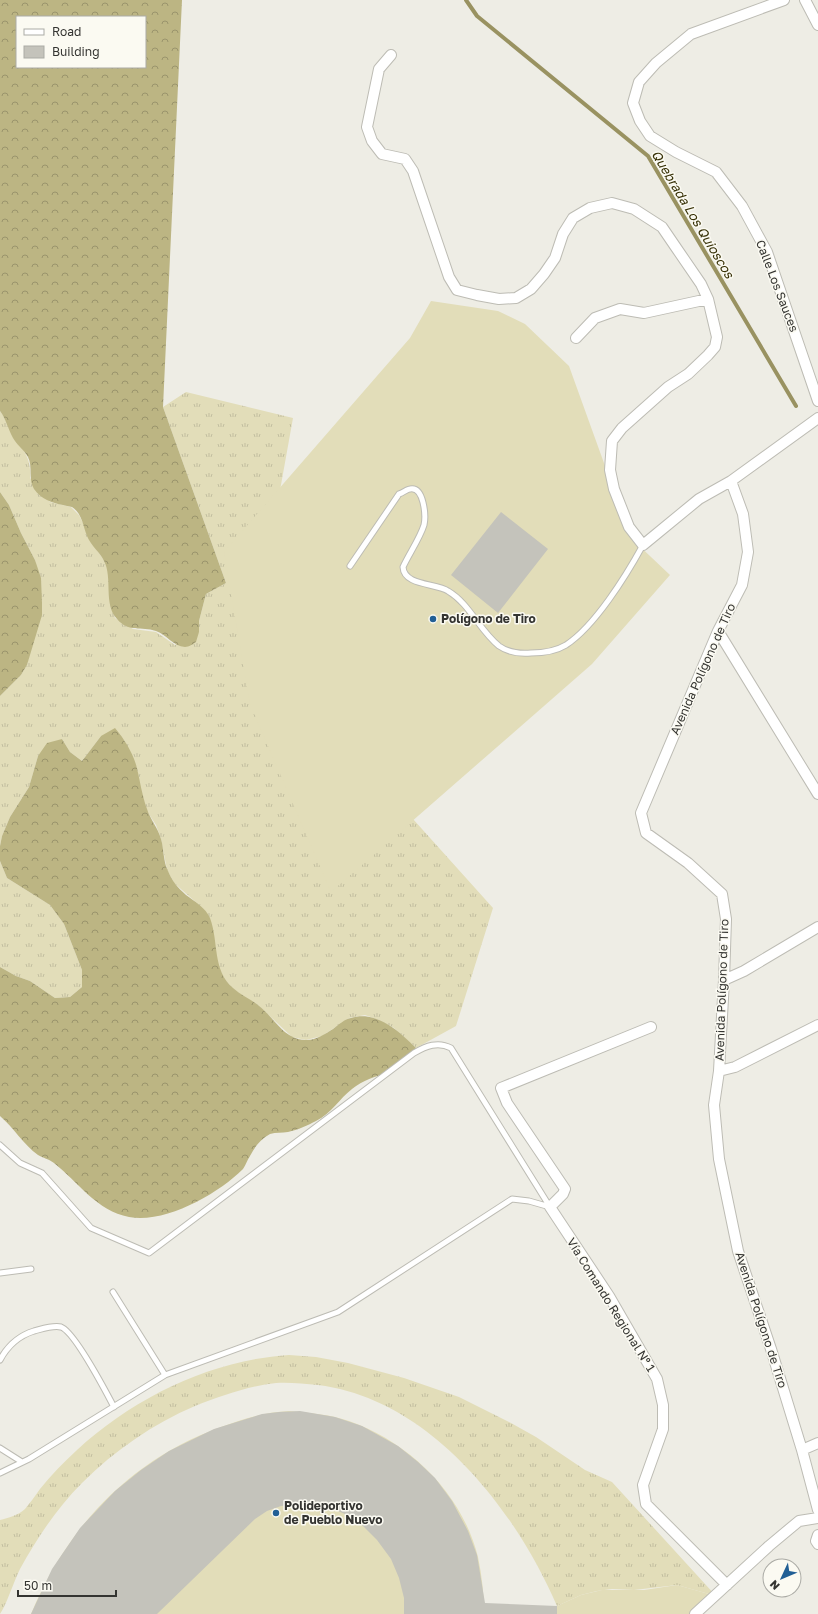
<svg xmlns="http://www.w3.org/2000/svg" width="818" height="1614" viewBox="0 0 818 1614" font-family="'Golos Text',sans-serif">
<defs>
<pattern id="grass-tufts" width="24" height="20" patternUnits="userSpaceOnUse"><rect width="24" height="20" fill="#e2ddb9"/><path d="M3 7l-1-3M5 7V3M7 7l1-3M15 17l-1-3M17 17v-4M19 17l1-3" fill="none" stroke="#c2bea0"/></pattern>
<pattern id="forest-crowns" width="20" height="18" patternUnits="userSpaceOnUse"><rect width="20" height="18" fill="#bcb583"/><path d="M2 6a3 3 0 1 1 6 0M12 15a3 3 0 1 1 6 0" fill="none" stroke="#9a946c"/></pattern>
</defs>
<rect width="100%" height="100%" fill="#eeede5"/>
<!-- grass -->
<path fill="url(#grass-tufts)" d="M 186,392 L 293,418 L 253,641 L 493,908 L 456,1026 L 416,1048 L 394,1028 L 379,1020 L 365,1015 L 349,1018 L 322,1036 L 306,1040 L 292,1037 L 258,1005 L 244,997 L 232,988 L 222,976 L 198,904 L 174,883 L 167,870 L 161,839 L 156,825 L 147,811 L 139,784 L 137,768 L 124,740 L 101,736 L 82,761 L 70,752 L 62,739 L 38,756 L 29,787 L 10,817 L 2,836 L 0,846 L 0,696 L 21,675 L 27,665 L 42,603 L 35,560 L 21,533 L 9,505 L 0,492 L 0,411 C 5,417 6,423 10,430 C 20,449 32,454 30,478 L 50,502 L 71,507 L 79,515 L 84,525 L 87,535 L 105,562 L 109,573 L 111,606 L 115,618 L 133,629 L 156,632 L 175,645 L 199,632 L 199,621 L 206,594 L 226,583 L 163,407 Z
M 0,861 L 7,878 L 50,905 L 64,924 L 82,970 L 82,987 L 70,997 L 55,998 L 30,981 L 16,976 L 0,967 Z
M 289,1355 L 316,1357 L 348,1363 L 404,1378 L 459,1397 L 511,1423 L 536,1437 L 585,1470 L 612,1482 L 716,1596 L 677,1585 L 634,1590 L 612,1589 L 597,1591 L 581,1595 L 557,1606 C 515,1509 430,1399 318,1385 C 304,1384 290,1382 276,1383 C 249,1386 221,1396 195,1406 C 153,1424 115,1450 82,1483 C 57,1508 37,1538 20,1569 C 14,1581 6,1606 0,1614 L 0,1520 C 8,1518 19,1515 25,1509 C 30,1503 35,1496 40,1489 C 51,1475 64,1462 77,1450 C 135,1397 211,1360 289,1355 Z"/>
<!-- forest -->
<path fill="url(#forest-crowns)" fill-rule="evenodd" d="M 0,0 L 182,0 L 163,407 L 226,583 L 206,594 L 199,621 L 199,632 L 196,642 C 193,644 189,647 185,647 C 173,646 167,635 156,631 C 141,626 129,633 117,619 C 103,604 113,578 104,561 C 100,552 91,546 87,536 C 83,526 82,513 72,507 C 69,506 65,506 63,505 C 52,503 41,499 34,489 C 28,479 33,467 28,457 C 24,450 17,445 13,438 C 8,429 6,419 0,411 ZM 17,17 L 145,17 L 145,67 L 17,67 Z
M 0,492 L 9,505 L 21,533 L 35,560 L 41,578 L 42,603 L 42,615 L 27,665 L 21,675 L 0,696 Z
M 115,728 C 125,740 133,753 137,768 C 140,781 142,795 147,809 C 150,819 158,828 161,839 C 164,849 163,861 168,871 C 172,881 178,888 186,895 C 194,901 206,908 210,918 C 219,942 212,970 233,988 C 241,995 250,999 258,1005 C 274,1017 283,1039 305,1040 C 315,1041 325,1034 333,1029 C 338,1025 345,1019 351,1018 C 376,1010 399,1031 416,1048 C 402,1077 374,1071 352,1089 C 339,1099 332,1113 316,1121 C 308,1125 298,1130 288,1132 C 282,1133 276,1132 270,1134 C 261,1139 255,1146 250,1156 C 247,1160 246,1165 243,1169 C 218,1194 165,1224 129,1217 C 97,1211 78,1182 54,1163 C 49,1159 43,1158 38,1155 C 24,1145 13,1127 0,1116 L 0,967 L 16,976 L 30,981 L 55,998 L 70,997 L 82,987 L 82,970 L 64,924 L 50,905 L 7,878 L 0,861 L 0,846 L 2,836 L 10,817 L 29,787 L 38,756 L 47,743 L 62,739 L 70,752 L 82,761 L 101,736 Z"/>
<!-- garden -->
<path fill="#e2ddb9" d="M 431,301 L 498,311 L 525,324 L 569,366 L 631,538 L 670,575 L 592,664 L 331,892 L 250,704 L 224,552 L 410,338 Z
M 289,1411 C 309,1413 329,1414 349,1421 C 409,1442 462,1493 478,1557 C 482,1576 484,1595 484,1614 L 31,1614 C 67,1527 131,1459 221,1427 C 243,1419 265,1412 289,1411 Z
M 677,1585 L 716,1596 L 695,1614 L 557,1614 L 557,1606 L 581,1595 L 602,1590 L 644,1590 Z"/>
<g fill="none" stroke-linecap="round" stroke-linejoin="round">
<!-- stream -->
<path stroke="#999261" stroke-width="4" d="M 466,0 L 477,16 L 648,156 L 796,406"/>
</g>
<!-- building -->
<path fill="#c4c3bb" d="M 501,512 L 548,549 L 498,613 L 451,575 Z
M 300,1411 L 335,1417 L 362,1426 L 398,1446 L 418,1462 L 435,1478 L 452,1501 L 468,1531 L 477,1555 L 485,1603 L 557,1606 L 557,1614 L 404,1614 L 404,1598 L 399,1578 L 391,1559 L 377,1540 L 360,1523 L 345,1514 L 326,1506 L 306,1503 L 281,1506 L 267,1511 L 255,1519 L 157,1614 L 31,1614 L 52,1569 L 80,1528 L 115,1491 L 141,1470 L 169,1451 L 214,1429 L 262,1414 L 279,1412 Z"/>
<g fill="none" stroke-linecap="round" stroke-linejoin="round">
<!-- lane casing -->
<g stroke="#bdbcb4" stroke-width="7">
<path id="lane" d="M 350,566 L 399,494 C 403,493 407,489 410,489 C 424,486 426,516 424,525 C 420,538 409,554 403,567 C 404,586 436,583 448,591 C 470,604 479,630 499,646 C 509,653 519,654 531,653 C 542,653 556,651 566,645 C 595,626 626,576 643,545
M 0,1145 L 20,1163 L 42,1173 L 91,1228 L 149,1253 L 414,1053 C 426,1046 438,1041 451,1048 L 550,1207
M 0,1273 L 31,1269
M 113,1292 L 165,1375
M 0,1360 C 8,1345 18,1336 34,1331 C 42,1329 53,1325 61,1327 C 75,1332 106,1392 114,1407
M 0,1448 L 22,1462
M 0,1473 L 29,1459 L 165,1375 L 338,1312 L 512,1199 L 529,1201 L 550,1207"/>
</g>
<!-- street casing -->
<g stroke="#bdbcb4" stroke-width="12">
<path id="street" d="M 784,0 L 691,34 L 656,63 L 639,82 L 633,103 L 640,121 L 650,136 L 676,152 L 716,172 L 742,206 L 767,252 L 818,401
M 805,0 L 818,25
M 391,55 L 379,69 L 367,127 L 372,141 L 382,154 L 405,159 L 413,171 L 449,277 L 457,290 L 477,295 L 499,299 L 516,298 L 531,289 L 544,274 L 555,258 L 563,234 L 573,218 L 590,208 L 612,203 L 634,209 L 662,227 L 677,249 L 701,284 L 708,299 L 717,337 L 715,347 L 708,355 L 688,374 L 668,387 L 622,428 L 612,441 L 610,470 L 614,489 L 629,527 L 643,545 L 699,499 L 731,481
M 576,338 L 595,318 L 620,309 L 644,313 L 708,299
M 818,418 L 731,481 L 743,514 L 748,552 L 742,585 L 718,631 L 641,813 L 646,833 L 688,863 L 722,894 L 726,919 L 724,980 L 719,1071 L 714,1105 L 719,1159 L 738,1251 L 771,1349 L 802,1450 L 818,1510
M 718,631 L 818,794
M 724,980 L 744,971 L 818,927
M 651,1027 L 501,1088 L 507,1103 L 565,1189 L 563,1194 L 550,1207 L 609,1296 L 657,1379 L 663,1405 L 663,1429 L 643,1485 L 646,1504 L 727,1585
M 719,1071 L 735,1067 L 818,1025
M 802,1450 L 818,1443
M 818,1535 L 816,1541 L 818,1544
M 695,1614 L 769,1546 L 799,1521 L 818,1518"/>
</g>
<!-- lane -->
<use href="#lane" stroke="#fff" stroke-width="5"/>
<!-- street -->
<use href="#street" stroke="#fff" stroke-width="10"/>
</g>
<!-- markers -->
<g fill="#215f95" stroke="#fbfaf2" stroke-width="1.5">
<circle cx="433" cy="619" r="4"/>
<circle cx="276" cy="1513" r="4"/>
</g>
<g text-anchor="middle" stroke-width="3" stroke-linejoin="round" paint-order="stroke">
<!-- street labels -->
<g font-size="12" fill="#343431" stroke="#fbfaf2">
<text transform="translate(777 286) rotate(69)" y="4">Calle Los Sauces</text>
<text transform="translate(703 669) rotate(-66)" y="4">Avenida Polígono de Tiro</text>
<text transform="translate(722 990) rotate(-88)" y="4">Avenida Polígono de Tiro</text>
<text transform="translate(611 1305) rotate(58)" y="4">Vía Comando Regional Nº 1</text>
<text transform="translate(761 1320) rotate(72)" y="4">Avenida Polígono de Tiro</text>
</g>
<!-- poi labels -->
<g font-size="12" font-weight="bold" fill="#343431" stroke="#fbfaf2" text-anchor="start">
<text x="441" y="623">Polígono de Tiro</text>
<text x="284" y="1510">Polideportivo<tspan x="284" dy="14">de Pueblo Nuevo</tspan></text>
</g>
<!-- water labels -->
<g font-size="13" font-style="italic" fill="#373107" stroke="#fbfaf2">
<text transform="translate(693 214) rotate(59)" y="5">Quebrada Los Quioscos</text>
</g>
</g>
<!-- legend -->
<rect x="16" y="16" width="130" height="52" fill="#fbfaf2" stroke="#ababa5"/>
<rect x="24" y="29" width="20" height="6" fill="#ffffff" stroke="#ababa5"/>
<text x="52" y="36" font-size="12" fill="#343431">Road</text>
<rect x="24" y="46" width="20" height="12" fill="#c4c3bb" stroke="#ababa5"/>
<text x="52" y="56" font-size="12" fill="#343431">Building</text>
<!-- north arrow -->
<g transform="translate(782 1578) rotate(226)"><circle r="19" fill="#fbfaf2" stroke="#ababa5"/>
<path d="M0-3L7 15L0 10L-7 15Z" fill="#215f95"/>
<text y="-6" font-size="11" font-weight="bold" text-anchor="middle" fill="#343431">N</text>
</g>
<!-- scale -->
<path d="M18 1590v6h98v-6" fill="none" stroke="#343431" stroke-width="2"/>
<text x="24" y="1590" font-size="12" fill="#343431" stroke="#fbfaf2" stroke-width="3" paint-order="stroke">50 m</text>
</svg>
